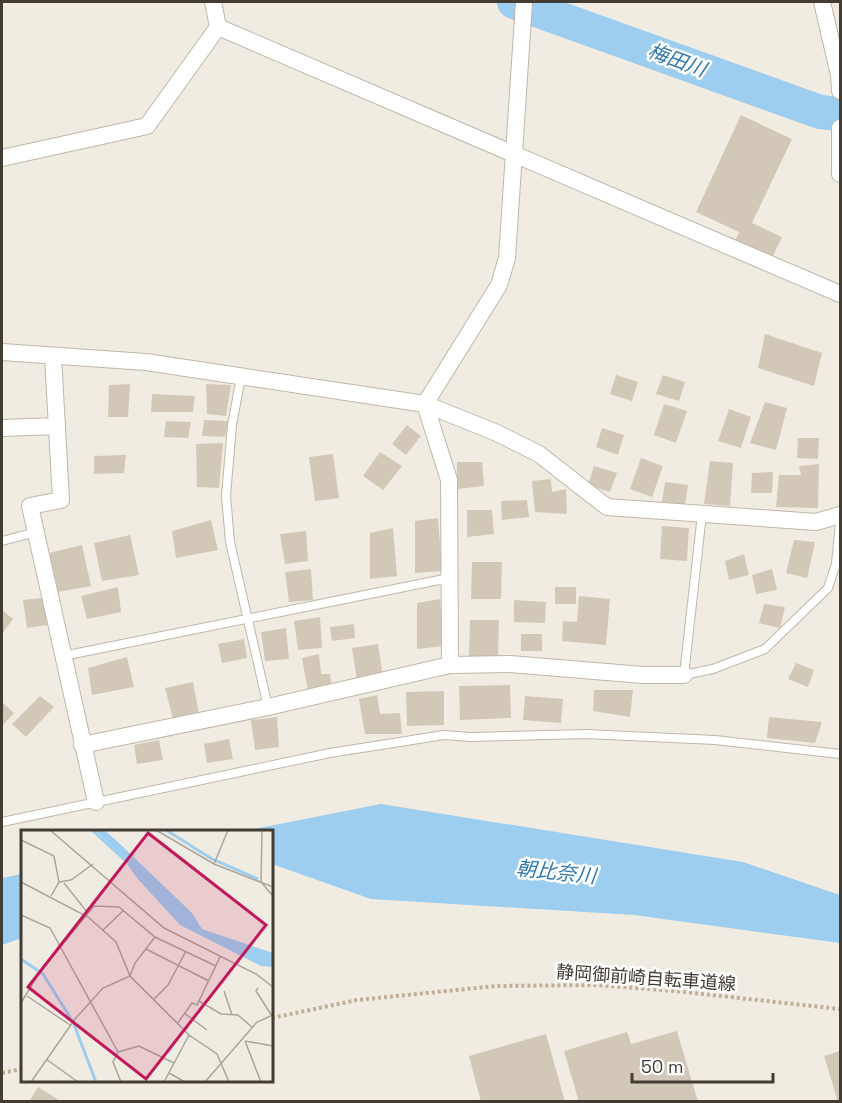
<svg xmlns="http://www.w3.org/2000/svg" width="842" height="1103" viewBox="0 0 842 1103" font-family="'Space Grotesk','Noto Sans JP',sans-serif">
<rect width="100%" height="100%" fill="#f1ece2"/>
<!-- water -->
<path fill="#9dceef" d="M 381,804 L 743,862 L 840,895 L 840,943 L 634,915 L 371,899 L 272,864 L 272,832 L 244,831 Z
M 22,874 L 22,938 L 2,945 L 2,878 Z"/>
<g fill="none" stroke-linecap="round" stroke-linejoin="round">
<!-- river -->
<path stroke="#9dceef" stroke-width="34" d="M 514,2 L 820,112 L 840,114"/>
</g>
<!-- building -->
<path fill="#d2c8b8" d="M 741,115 L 792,139 L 752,223 L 782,237 L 772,258 L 735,241 L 739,232 L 696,212 Z
M 765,334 L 822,353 L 814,386 L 758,368 Z
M 616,375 L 638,382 L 632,401 L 610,394 Z
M 663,375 L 685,382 L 679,401 L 656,394 Z
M 130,384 L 128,417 L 108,417 L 109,385 Z
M 206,384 L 231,385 L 226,416 L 207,414 Z
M 152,394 L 195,396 L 193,412 L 151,412 Z
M 765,402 L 787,408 L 776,450 L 750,443 Z
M 664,404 L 687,411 L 676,443 L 654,435 Z
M 729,409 L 751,417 L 741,448 L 718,441 Z
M 204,420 L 228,421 L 225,437 L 202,436 Z
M 166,421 L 191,422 L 188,438 L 164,437 Z
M 407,425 L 421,436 L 406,455 L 392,444 Z
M 602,428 L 624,435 L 618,455 L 596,447 Z
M 798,438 L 819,438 L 818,459 L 797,458 Z
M 223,443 L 219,488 L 197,487 L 196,444 Z
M 380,452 L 402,466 L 383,490 L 363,476 Z
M 333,454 L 339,498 L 315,501 L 309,457 Z
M 126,455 L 124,473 L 94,474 L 94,456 Z
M 641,458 L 663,466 L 652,497 L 630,489 Z
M 710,461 L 733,463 L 730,506 L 704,504 Z
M 457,462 L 482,462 L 484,486 L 457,489 Z
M 819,464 L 818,508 L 776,507 L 779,475 L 801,475 L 799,466 Z
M 594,466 L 617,473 L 610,492 L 588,485 Z
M 773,472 L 772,493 L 751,493 L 752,473 Z
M 551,479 L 552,492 L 566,489 L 567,514 L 535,512 L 532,481 Z
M 665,482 L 688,485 L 685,505 L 662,502 Z
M 527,500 L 529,517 L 502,520 L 501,501 Z
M 467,510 L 492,510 L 494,534 L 467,537 Z
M 438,518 L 442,571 L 415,573 L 415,521 Z
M 211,520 L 218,550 L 176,558 L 172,531 Z
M 662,526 L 689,528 L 687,561 L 660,559 Z
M 393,528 L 397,576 L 370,579 L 370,533 Z
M 306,531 L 308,561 L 285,564 L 280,534 Z
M 130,535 L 139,575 L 102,581 L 94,543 Z
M 794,540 L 815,542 L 807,578 L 786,573 Z
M 82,545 L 91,586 L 58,592 L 49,553 Z
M 744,554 L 749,575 L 729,580 L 725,561 Z
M 472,562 L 502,562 L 501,599 L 471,599 Z
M 311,569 L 313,600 L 289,602 L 285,572 Z
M 772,569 L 777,590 L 756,594 L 752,575 Z
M 118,587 L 121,612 L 87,619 L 81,596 Z
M 555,587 L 576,587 L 576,604 L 555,604 Z
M 579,596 L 610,599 L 606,645 L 562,641 L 563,621 L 577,622 Z
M 43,598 L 47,625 L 27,628 L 23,600 Z
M 440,599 L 444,646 L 417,649 L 417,603 Z
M 514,600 L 546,602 L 545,623 L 514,622 Z
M 764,604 L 785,607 L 780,628 L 759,623 Z
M 2,610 L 13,619 L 2,634 Z
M 320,617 L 322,648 L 298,650 L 294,621 Z
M 470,620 L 499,620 L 498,657 L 469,657 Z
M 354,624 L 355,638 L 332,641 L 330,627 Z
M 286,628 L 289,659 L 265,661 L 261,632 Z
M 521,634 L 542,634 L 542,651 L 521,651 Z
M 244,639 L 247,658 L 222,663 L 218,644 Z
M 378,644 L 383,677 L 357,681 L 352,648 Z
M 319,654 L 321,674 L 330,674 L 332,688 L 308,691 L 302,658 Z
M 127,657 L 134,687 L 92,695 L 88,668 Z
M 796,663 L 814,670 L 808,687 L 788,679 Z
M 193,682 L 199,714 L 173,719 L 165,688 Z
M 510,685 L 511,718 L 460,720 L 459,686 Z
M 594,690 L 633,690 L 630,717 L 593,711 Z
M 444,691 L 444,725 L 407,726 L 406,692 Z
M 377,695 L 380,714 L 400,713 L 402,734 L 365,734 L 359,699 Z
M 40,696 L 54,707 L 26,737 L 12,724 Z
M 525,696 L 563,699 L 561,723 L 523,720 Z
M 2,702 L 14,713 L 2,726 Z
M 277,717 L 279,747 L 255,750 L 251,720 Z
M 769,717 L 822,722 L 815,743 L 767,738 Z
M 229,739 L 233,759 L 207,763 L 204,744 Z
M 159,740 L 163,760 L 137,764 L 134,745 Z
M 677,1031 L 698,1102 L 579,1102 L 564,1051 L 627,1032 L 631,1044 Z
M 546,1034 L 565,1102 L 481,1102 L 469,1056 Z
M 840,1051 L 840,1102 L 838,1102 L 824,1056 Z
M 38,1087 L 62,1102 L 29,1102 Z"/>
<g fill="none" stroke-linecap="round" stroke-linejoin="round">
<!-- lane casing -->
<g stroke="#bfb7a8" stroke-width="10">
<path id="lane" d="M 241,377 L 232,425 L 226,496 L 230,542 L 268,707
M 702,514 L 684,675 L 713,669 L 765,649 L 828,588 L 836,564 L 840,523
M 2,541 L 36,532
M 63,656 L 449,578
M 2,822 L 330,753 L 444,735 L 470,737 L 586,734 L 715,740 L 840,754"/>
</g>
<!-- street casing -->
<g stroke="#bfb7a8" stroke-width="18">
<path id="street" d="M 213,2 L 218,27 L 840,294
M 822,2 L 839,75 L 840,91
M 840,128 L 840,174
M 2,158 L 147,126 L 218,27
M 2,352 L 146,362 L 425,404 L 497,433 L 539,454 L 607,507 L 816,522 L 840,515
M 53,356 L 61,500 L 30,506 L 96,802
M 2,428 L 57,426
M 450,665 L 449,480 L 425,404 L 499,285 L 507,258 L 524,2
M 82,745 L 268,707 L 450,665 L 510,664 L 643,675 L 684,675"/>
</g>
<!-- path -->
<path stroke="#beaf96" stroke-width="4" stroke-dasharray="3 3" stroke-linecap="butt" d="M 272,1018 L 357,1000 L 496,986 L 597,985 L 675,991 L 840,1009
M 2,1073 L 22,1069"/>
<!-- lane -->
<use href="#lane" stroke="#fff" stroke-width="8"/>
<!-- street -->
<use href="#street" stroke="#fff" stroke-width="16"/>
</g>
<g text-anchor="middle" stroke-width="5" stroke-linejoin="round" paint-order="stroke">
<!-- street labels -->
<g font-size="18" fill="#423c33" stroke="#fff">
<text transform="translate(646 978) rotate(4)" y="6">静岡御前崎自転車道線</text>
</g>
<!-- water labels -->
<g font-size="20" font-style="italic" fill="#2e78ac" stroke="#fff">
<text transform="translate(677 60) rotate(20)" y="7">梅田川</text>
<text transform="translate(556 872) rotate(6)" y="7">朝比奈川</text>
</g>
</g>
<!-- overview -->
<g transform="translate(21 830)">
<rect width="252" height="252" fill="#f1ece2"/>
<path d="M 74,0 L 83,0 L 98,13 L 171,83 L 181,99 L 252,123 L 252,137 L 240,136 L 159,95 L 115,47 L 100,25 Z" fill="#9dceef"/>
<path fill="none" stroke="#9dceef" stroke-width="3" d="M 71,0 L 106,32M 145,0 L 191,29 L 237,49M 0,129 L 22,144 L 52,192 L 75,252"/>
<path fill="none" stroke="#aba69c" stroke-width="1.5" d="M 29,0 L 143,98 L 235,144 L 252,157M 135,0 L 193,34 L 252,57M 241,0 L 240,52 L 252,66M 0,10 L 33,26 L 38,52 L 30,66M 193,34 L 207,0M 0,52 L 67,87 L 95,112 L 109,146 L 168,205 L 196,224 L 208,252M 38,52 L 50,50 L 72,34M 43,53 L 66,82M 0,85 L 29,98 L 97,222 L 92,232 L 100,252M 82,100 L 103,80M 125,119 L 188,151M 237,158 L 235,161 L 251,186M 203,161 L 211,185M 6,166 L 49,195M 132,170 L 147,155 L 165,121M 178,171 L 200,184 L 217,185 L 232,198M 0,173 L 18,143 L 73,76 L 98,77 L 134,107 L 195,136M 163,183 L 186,200M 156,194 L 171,173 L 176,175 L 199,127M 224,211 L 240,252M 224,211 L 252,216M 97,222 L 118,216 L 153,233M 25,229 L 57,252M 148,243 L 164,252M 10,252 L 54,189 L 82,158 L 109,146 L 114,133 L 134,107M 143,252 L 168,205M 184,252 L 236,192 L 252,185"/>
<path fill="#c2185b" fill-opacity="0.15" stroke="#c2185b" stroke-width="3" d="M 127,3 L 245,95 L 125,249 L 7,157 Z"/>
<rect width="252" height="252" fill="none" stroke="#423c33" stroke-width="3"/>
</g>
<!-- border -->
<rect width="842" height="1103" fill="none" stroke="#423c33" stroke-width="6"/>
<!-- scale -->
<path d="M632 1073v9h141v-9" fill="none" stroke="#423c33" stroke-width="3"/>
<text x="641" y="1073" font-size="18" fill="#423c33" stroke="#ffffff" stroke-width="4.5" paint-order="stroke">50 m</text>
</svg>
